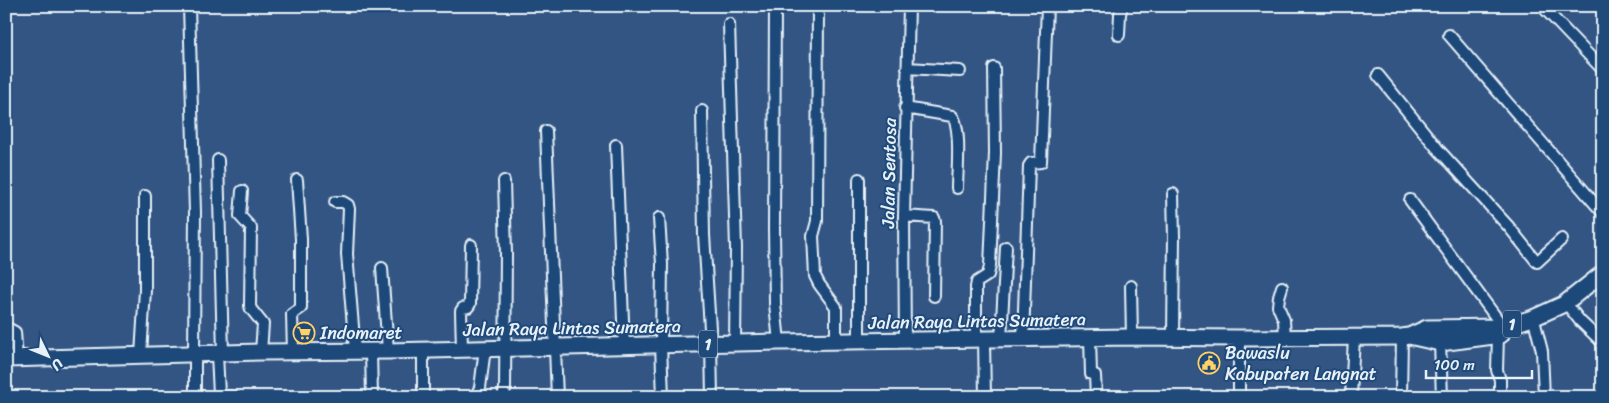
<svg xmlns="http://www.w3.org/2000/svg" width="1609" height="403" viewBox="0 0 1609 403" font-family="Sriracha,sans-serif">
<rect width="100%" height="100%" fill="#335584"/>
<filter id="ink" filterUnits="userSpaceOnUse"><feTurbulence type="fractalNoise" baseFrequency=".02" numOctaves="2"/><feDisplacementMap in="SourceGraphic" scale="10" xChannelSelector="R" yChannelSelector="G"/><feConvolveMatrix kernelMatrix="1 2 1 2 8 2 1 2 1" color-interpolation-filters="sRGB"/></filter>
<g filter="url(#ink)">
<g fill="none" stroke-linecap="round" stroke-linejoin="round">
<!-- minor casing -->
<g stroke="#e8f1f8" stroke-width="14">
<path id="minor" d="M 189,6 L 195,212 L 194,354
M 775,6 L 774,229 L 775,304 L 779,342
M 818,6 L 817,221 L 813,236 L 815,276 L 819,284 L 836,307 L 836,342
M 1542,6 L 1603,70
M 729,24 L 736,248 L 735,344
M 1119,35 L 1120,14 L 1122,6
M 1449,35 L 1603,213
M 907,68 L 960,71
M 1378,75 L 1437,148 L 1509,227 L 1537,262 L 1562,239
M 905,108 L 952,116 C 962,127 957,173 957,188
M 702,111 L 704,235 L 711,344 L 712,397
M 546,131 L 557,397
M 616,145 L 624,345
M 218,160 L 223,353
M 242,191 L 240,216 L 251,228 L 250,306 L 251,309 L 263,324 L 261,352
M 1173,194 L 1174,237 L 1173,337
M 1410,200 L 1503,327
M 335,202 L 343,202 L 348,205 L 349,209 L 347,254 L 355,351
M 904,216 L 934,218 L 935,221 L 934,296
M 659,218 L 662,264 L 661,345 L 663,397
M 382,268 L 388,351
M 1131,286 L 1132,337
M 1282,287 L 1279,297 L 1278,306 L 1284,320 L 1285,338
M 1569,307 L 1580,321 L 1603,343
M 1535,324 L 1542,351 L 1544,397
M 6,327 L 15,332 L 17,358
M 1498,336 L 1497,370 L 1500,380 L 1500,397
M 1090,338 L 1091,374 L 1095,375 L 1096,397
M 1001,339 L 1006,247
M 1023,339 L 1029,166 L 1031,163 L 1041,162 L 1047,6
M 976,340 L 976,287 L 977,282 L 988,275 L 990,266 L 995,153 L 994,68
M 984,340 L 985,397
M 859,341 L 859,179
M 905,341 L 904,216 L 909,6
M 1440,343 L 1442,397
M 462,349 L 461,311 L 463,308 L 468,307 L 470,304 L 471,245
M 371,351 L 372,397
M 293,352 L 292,314 L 301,308 L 301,239 L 297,180
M 217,354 L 219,394 L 221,396 L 235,397
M 141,355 L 145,290 L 145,196
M 195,397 L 195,354
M 423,397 L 423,350
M 475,397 L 480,388 L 485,348
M 503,397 L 505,389 L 506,254 L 504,181
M 1239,397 L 1239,338
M 1351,397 L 1354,337
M 1401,397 L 1402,337"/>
</g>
<!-- highway casing -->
<g stroke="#e8f1f8" stroke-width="19">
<path id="highway" d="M 1409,336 L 1440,343 L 1501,335
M 6,359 L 261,352 L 388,351 L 779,342 L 1132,337 L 1239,338 L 1402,337 L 1409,336 L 1427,328 L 1503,327 L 1533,318 L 1564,304 L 1603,273"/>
</g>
<!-- minor -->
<use href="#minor" stroke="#1f4a7a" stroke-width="10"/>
<!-- highway -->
<use href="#highway" stroke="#1f4a7a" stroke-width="15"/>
</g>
</g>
<!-- icons -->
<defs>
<g id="supermarket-ring" transform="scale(1.125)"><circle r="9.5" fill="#1f4a7a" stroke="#ffd166" stroke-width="1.5"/><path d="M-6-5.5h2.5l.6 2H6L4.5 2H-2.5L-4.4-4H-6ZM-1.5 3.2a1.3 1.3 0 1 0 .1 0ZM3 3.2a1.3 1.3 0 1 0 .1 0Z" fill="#ffd166"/></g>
<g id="civic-ring" transform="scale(1.125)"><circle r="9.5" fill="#1f4a7a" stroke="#ffd166" stroke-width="1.5"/><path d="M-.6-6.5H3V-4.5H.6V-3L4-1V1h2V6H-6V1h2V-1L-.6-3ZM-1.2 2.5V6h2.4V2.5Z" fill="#ffd166"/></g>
</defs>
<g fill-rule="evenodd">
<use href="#supermarket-ring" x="304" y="333"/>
<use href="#civic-ring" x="1209" y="363"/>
</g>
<g text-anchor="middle" stroke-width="4" stroke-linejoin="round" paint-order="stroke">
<!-- shield labels -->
<g fill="#1f4a7a" stroke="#acbfd2" stroke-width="1">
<rect x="1503" y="310.5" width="18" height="27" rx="4"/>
<rect x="699" y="330.5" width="18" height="27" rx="4"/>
</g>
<g font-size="16" font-weight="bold" fill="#e8f1f8">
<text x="1512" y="330">1</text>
<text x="708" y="350">1</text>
</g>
<!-- street labels -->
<g font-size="18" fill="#e8f1f8" stroke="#1f4a7a">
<text transform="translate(889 173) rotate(-89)" y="6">Jalan Sentosa</text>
<text transform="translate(977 321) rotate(-1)" y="6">Jalan Raya Lintas Sumatera</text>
<text transform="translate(572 328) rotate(-1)" y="6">Jalan Raya Lintas Sumatera</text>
</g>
<!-- poi labels -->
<g font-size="18" fill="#e8f1f8" stroke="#1f4a7a" text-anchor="start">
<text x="320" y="339">Indomaret</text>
<text x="1225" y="359">Bawaslu<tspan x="1225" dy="21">Kabupaten Langnat</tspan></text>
</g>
</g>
<!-- margin -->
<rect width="1609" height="403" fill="none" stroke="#1f4a7a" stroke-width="25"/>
<rect x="12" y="12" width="1584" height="378" fill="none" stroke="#e8f1f8" stroke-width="2" filter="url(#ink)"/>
<!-- north arrow -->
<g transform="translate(48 356) rotate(133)" stroke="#1f4a7a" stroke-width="4" paint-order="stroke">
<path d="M0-4L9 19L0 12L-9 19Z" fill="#e8f1f8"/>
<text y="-8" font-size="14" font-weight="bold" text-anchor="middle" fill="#e8f1f8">U</text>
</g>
<!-- scale -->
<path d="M1426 370v8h106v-8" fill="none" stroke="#e8f1f8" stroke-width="2.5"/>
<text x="1434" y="370" font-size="15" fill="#e8f1f8" stroke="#1f4a7a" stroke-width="4" paint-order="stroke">100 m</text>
</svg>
